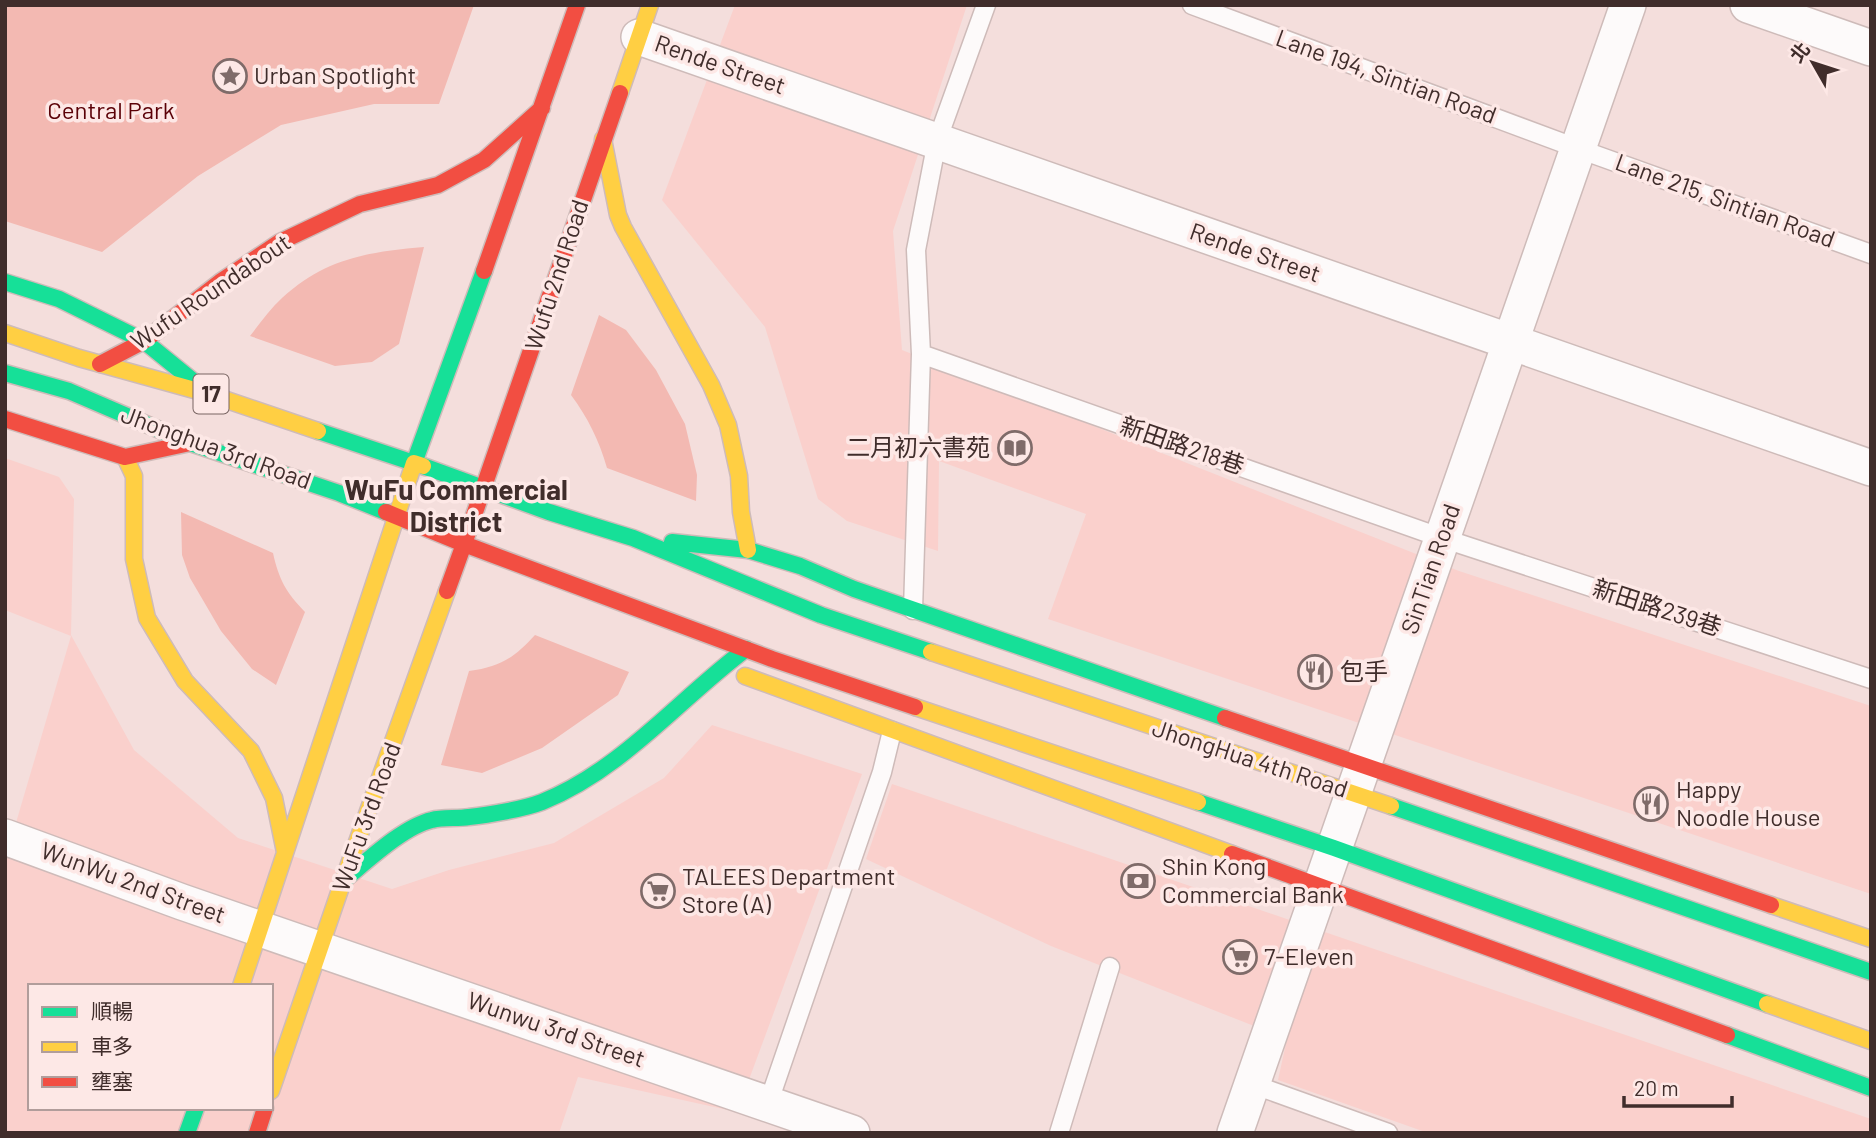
<svg xmlns="http://www.w3.org/2000/svg" width="1876" height="1138" viewBox="0 0 1876 1138" font-family="Barlow,'Noto Sans TC',sans-serif">
<rect width="100%" height="100%" fill="#f4dedc"/>
<!-- built -->
<path fill="#fad0cc" fill-rule="evenodd" d="M 735,5 L 967,5 L 893,231 L 902,350 L 1459,571 L 1871,706 L 1871,894 L 1048,619 L 1086,514 L 939,461 L 938,551 L 847,521 L 818,499 L 765,327 L 662,200 Z
M 5,458 L 59,477 L 74,499 L 71,635 L 134,750 L 238,838 L 392,889 L 449,870 L 554,843 L 664,778 L 712,725 L 862,774 L 737,1112 L 578,1077 L 559,1133 L 5,1133 L 5,860 L 71,636 L 5,610 ZM 30,986 L 271,986 L 271,1108 L 30,1108 Z
M 892,784 L 1871,1119 L 1871,1133 L 1428,1133 L 1278,1080 L 1287,1039 L 1051,946 L 866,859 Z"/>
<!-- green -->
<path fill="#f3b9b2" d="M 5,5 L 474,5 L 439,104 L 374,104 L 281,125 L 198,176 L 102,252 L 5,221 Z
M 424,247 L 399,344 L 372,362 L 335,366 L 250,336 C 260,323 270,309 282,298 C 326,258 368,252 424,247 Z
M 599,315 L 626,330 L 656,370 L 685,424 L 697,475 L 696,501 L 607,468 C 599,440 588,418 571,395 Z
M 181,512 L 273,553 C 279,580 286,592 305,612 L 276,685 L 252,669 L 221,631 L 190,578 L 182,555 Z
M 535,635 L 629,672 L 618,695 L 542,748 L 482,773 L 441,765 L 469,671 C 500,667 514,658 535,635 Z"/>
<g fill="none" stroke-linecap="round" stroke-linejoin="round">
<!-- lane casing -->
<g stroke="#cebbb9" stroke-width="21">
<path id="lane" d="M 1192,5 L 1579,149 L 1871,254
M 921,354 L 1442,538 L 1871,679
M 913,610 L 921,354 L 916,250 L 937,141 L 986,5
M 1252,1084 L 1388,1133
M 768,1104 L 882,772 L 892,731
M 1059,1133 L 1110,967"/>
</g>
<!-- street casing -->
<g stroke="#cebbb9" stroke-width="38">
<path id="street" d="M 1748,5 L 1871,48
M 639,37 L 1871,468
M 5,837 L 182,902 L 852,1133
M 1235,1133 L 1628,5"/>
</g>
<!-- fast casing -->
<g stroke="#cebbb9" stroke-width="19">
<path id="fast" d="M 5,282 L 59,299 L 144,341 L 209,394
M 5,373 L 69,391 L 190,443 L 339,493 L 386,512
M 318,431 L 414,463 L 484,271
M 423,466 L 549,512 L 633,538 L 821,615 L 931,652
M 672,542 L 748,550 L 800,566 L 854,589 L 1225,718
M 1198,802 L 1334,848 L 1767,1004
M 1391,806 L 1871,972
M 344,880 C 366,862 404,826 432,820 C 443,817 457,819 469,817 C 488,815 524,809 542,802 C 623,769 678,700 746,649
M 1727,1035 L 1871,1088
M 187,1133 L 196,1108"/>
</g>
<!-- slow casing -->
<g stroke="#cebbb9" stroke-width="19">
<path id="slow" d="M 620,93 L 650,5
M 603,139 L 618,215 L 623,227 L 711,385 L 728,425 L 739,476 L 741,512 L 748,550
M 5,333 L 79,358 L 209,394 L 318,431
M 125,457 L 134,476 L 134,559 L 147,618 L 185,681 L 251,751 L 274,798 L 285,852
M 931,652 L 1391,806
M 745,676 L 1232,854
M 915,707 L 1198,802
M 1771,905 L 1871,939
M 241,986 L 414,463 L 423,466
M 1767,1004 L 1871,1041
M 271,1091 L 343,881 L 447,591"/>
</g>
<!-- jam casing -->
<g stroke="#cebbb9" stroke-width="19">
<path id="jam" d="M 484,271 L 577,5
M 100,364 L 144,341 L 220,282 L 280,242 L 360,204 L 438,185 L 484,160 L 542,108
M 5,419 L 125,457 L 190,443
M 386,512 L 464,544 L 620,93
M 447,591 L 464,544 L 772,659 L 915,707
M 1225,718 L 1771,905
M 1232,854 L 1727,1035
M 257,1133 L 265,1108"/>
</g>
<!-- lane -->
<use href="#lane" stroke="#fdfafa" stroke-width="18"/>
<!-- street -->
<use href="#street" stroke="#fdfafa" stroke-width="35"/>
<!-- fast -->
<use href="#fast" stroke="#16e098" stroke-width="16"/>
<!-- slow -->
<use href="#slow" stroke="#ffcf43" stroke-width="16"/>
<!-- jam -->
<use href="#jam" stroke="#f24e42" stroke-width="16"/>
</g>
<!-- icons -->
<defs>
<g id="sight-ring" transform="scale(1.75)"><circle r="9.5" fill="#fde8e6" stroke="#7f6b69" stroke-width="1.5"/><path d="M0-6L1.8-2.2L6-1.7L2.9 1.2L3.7 5.4L0 3.3L-3.7 5.4L-2.9 1.2L-6-1.7L-1.8-2.2Z" fill="#7f6b69"/></g>
<g id="library-ring" transform="scale(1.75)"><circle r="9.5" fill="#fde8e6" stroke="#7f6b69" stroke-width="1.5"/><path d="M-6-4Q-3-5.5-.7-3.5V5Q-3 3-6 4ZM6-4Q3-5.5 .7-3.5V5Q3 3 6 4Z" fill="#7f6b69"/></g>
<g id="restaurant-ring" transform="scale(1.75)"><circle r="9.5" fill="#fde8e6" stroke="#7f6b69" stroke-width="1.5"/><path d="M-5-6h1v4h1v-4h1v4h1v-4h1v5L-1.5 .5V6h-2V.5L-5-1ZM5-6V6H3V1.5H1.5Q1.5-4 5-6Z" fill="#7f6b69"/></g>
<g id="bank-ring" transform="scale(1.75)"><circle r="9.5" fill="#fde8e6" stroke="#7f6b69" stroke-width="1.5"/><path d="M-6-4H6V4H-6ZM0-2.3a2.3 2.3 0 1 0 0 4.6a2.3 2.3 0 1 0 0-4.6Z" fill="#7f6b69"/></g>
<g id="supermarket-ring" transform="scale(1.75)"><circle r="9.5" fill="#fde8e6" stroke="#7f6b69" stroke-width="1.5"/><path d="M-6-5.5h2.5l.6 2H6L4.5 2H-2.5L-4.4-4H-6ZM-1.5 3.2a1.3 1.3 0 1 0 .1 0ZM3 3.2a1.3 1.3 0 1 0 .1 0Z" fill="#7f6b69"/></g>
</defs>
<g fill-rule="evenodd">
<use href="#sight-ring" x="230" y="76"/>
<use href="#library-ring" x="1015" y="448"/>
<use href="#restaurant-ring" x="1315" y="672"/>
<use href="#restaurant-ring" x="1651" y="804"/>
<use href="#bank-ring" x="1138" y="881"/>
<use href="#supermarket-ring" x="658" y="891"/>
<use href="#supermarket-ring" x="1240" y="957"/>
</g>
<g text-anchor="middle" stroke-width="7" stroke-linejoin="round" paint-order="stroke">
<!-- shield labels -->
<rect fill="#fde8e6" stroke="#796563" stroke-width="2" x="193.5" y="374.5" width="35" height="39" rx="5"/>
<g font-size="23" font-weight="bold" fill="#402d2b">
<text x="211" y="402">17</text>
</g>
<!-- street labels -->
<g font-size="24" fill="#402d2b" stroke="#fde8e6">
<text transform="translate(720 65) rotate(19)" y="8">Rende Street</text>
<text transform="translate(1386 77) rotate(20)" y="8">Lane 194, Sintian Road</text>
<text transform="translate(1725 201) rotate(20)" y="8">Lane 215, Sintian Road</text>
<text transform="translate(1255 253) rotate(19)" y="8">Rende Street</text>
<text transform="translate(557 275) rotate(-72)" y="8">Wufu 2nd Road</text>
<text transform="translate(211 292) rotate(-34)" y="8">Wufu Roundabout</text>
<text transform="translate(1182 446) rotate(19)" y="8">新田路218巷</text>
<text transform="translate(216 448) rotate(20)" y="8">Jhonghua 3rd Road</text>
<text transform="translate(1431 569) rotate(-71)" y="8">SinTian Road</text>
<text transform="translate(1657 608) rotate(18)" y="8">新田路239巷</text>
<text transform="translate(1250 759) rotate(18)" y="8">JhongHua 4th Road</text>
<text transform="translate(367 817) rotate(-70)" y="8">WuFu 3rd Road</text>
<text transform="translate(133 883) rotate(20)" y="8">WunWu 2nd Street</text>
<text transform="translate(556 1030) rotate(19)" y="8">Wunwu 3rd Street</text>
</g>
<!-- poi labels -->
<g font-size="24" fill="#402d2b" stroke="#fde8e6" text-anchor="start">
<text x="254" y="84">Urban Spotlight</text>
<text x="990" y="456" text-anchor="end">二月初六書苑</text>
<text x="1340" y="680">包手</text>
<text x="1676" y="798">Happy<tspan x="1676" dy="28">Noodle House</tspan></text>
<text x="1162" y="875">Shin Kong<tspan x="1162" dy="28">Commercial Bank</tspan></text>
<text x="682" y="885">TALEES Department<tspan x="682" dy="28">Store (A)</tspan></text>
<text x="1264" y="965">7-Eleven</text>
</g>
<!-- park labels -->
<g font-size="24" fill="#5b0107" stroke="#fde8e6">
<text x="111" y="119">Central Park</text>
</g>
<!-- quarter labels -->
<g font-size="28" font-weight="bold" fill="#402d2b" stroke="#fde8e6">
<text x="456" y="500">WuFu Commercial<tspan x="456" dy="32">District</tspan></text>
</g>
</g>
<!-- border -->
<rect width="1876" height="1138" fill="none" stroke="#402d2b" stroke-width="14"/>
<!-- legend -->
<rect x="28" y="984" width="245" height="126" fill="#fde8e6" stroke="#b19d9b" stroke-width="2"/>
<rect x="42" y="1007" width="35" height="10" fill="#16e098" stroke="#b19d9b" stroke-width="2"/>
<text x="91" y="1019" font-size="21" fill="#402d2b">順暢</text>
<rect x="42" y="1042" width="35" height="10" fill="#ffcf43" stroke="#b19d9b" stroke-width="2"/>
<text x="91" y="1054" font-size="21" fill="#402d2b">車多</text>
<rect x="42" y="1077" width="35" height="10" fill="#f24e42" stroke="#b19d9b" stroke-width="2"/>
<text x="91" y="1089" font-size="21" fill="#402d2b">壅塞</text>
<!-- north arrow -->
<g transform="translate(1813 63) rotate(309)" stroke="#fde8e6" stroke-width="5" paint-order="stroke">
<path d="M0-5L12 26L0 18L-12 26Z" fill="#402d2b"/>
<text y="-10" font-size="19" font-weight="bold" text-anchor="middle" fill="#402d2b">北</text>
</g>
<!-- scale -->
<path d="M1624 1096v10h108v-10" fill="none" stroke="#402d2b" stroke-width="3.5"/>
<text x="1634" y="1096" font-size="21" fill="#402d2b" stroke="#fde8e6" stroke-width="5" paint-order="stroke">20 m</text>
</svg>
